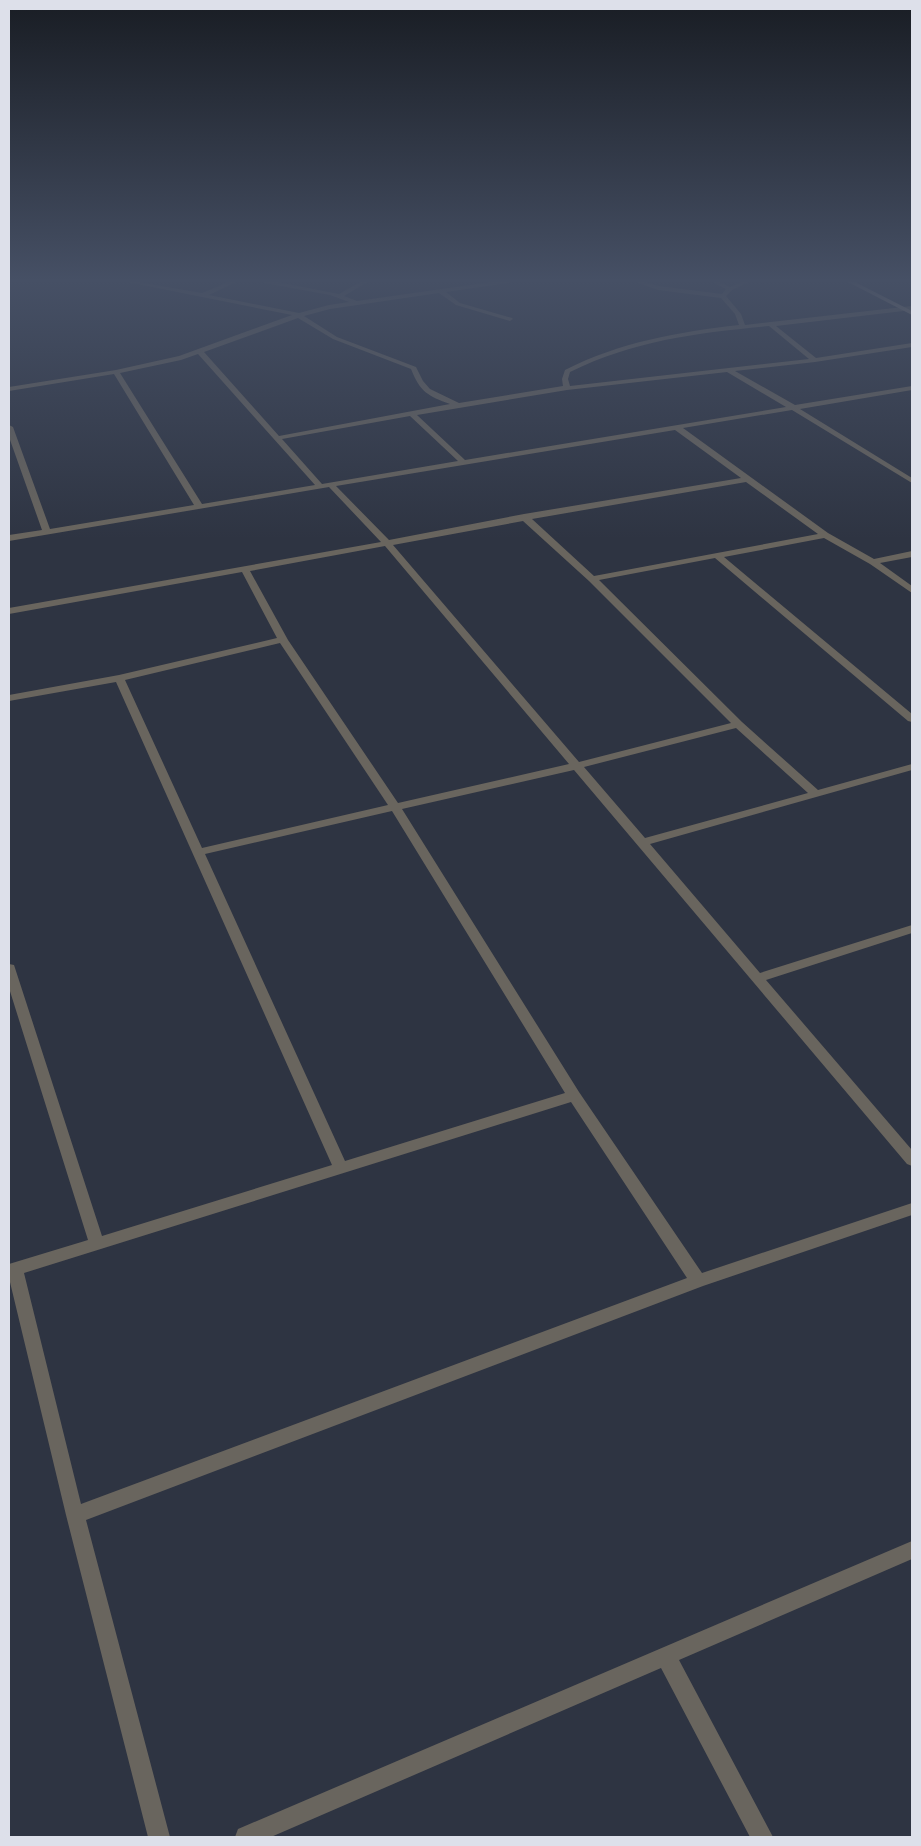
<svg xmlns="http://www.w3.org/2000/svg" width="921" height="1846" viewBox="0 0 921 1846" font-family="Rubik,sans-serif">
<rect width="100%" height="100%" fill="#2e3442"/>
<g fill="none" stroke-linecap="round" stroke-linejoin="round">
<!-- minor -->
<path fill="#69655e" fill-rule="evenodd" d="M 122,281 L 132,281 L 202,293 L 231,281 L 238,281 L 209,295 L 299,313 L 329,305 L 349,302 L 330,295 L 264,283 L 261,281 L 272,281 L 339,294 L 362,281 L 369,281 L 344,296 L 357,301 L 498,281 L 511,281 L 508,283 L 446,292 L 460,303 L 512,318 L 513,319 L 510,321 L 456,305 L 439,293 L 330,309 L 304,316 L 337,337 L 416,367 L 423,381 L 430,389 L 459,403 L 563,386 L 562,379 L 565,370 C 620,342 678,332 739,325 L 735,314 L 721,298 L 658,290 L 633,281 L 641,281 L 659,286 L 722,294 L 726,289 L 710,281 L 717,281 L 730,287 L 744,281 L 751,281 L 732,290 L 726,296 L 741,314 L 745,325 L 912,306 L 912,310 L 776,326 L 816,358 L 912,343 L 912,347 L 815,362 L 735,371 L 795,405 L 912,386 L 912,390 L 800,409 L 912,478 L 912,483 L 792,410 L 683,428 L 828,533 L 874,559 L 912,551 L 912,557 L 880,563 L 912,586 L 912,593 L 870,564 L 824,538 L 724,557 L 912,714 L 912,722 L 908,721 L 715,558 L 599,580 L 742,722 L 818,790 L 912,764 L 912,770 L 650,844 L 760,973 L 912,925 L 912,933 L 766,980 L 912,1150 L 912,1166 L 907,1164 L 574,770 L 402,809 L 579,1092 L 702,1273 L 912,1203 L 912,1215 L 703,1286 L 86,1520 L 170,1837 L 148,1837 L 66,1515 L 9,1278 L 9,1264 L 88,1240 L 9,988 L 9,964 L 14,965 L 15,968 L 102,1236 L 332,1165 L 116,682 L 9,701 L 9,695 L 119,675 L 277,638 L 242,572 L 9,614 L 9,608 L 381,542 L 329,487 L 9,541 L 9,535 L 42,530 L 9,437 L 9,425 L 13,427 L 50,529 L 194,505 L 114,374 L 9,391 L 9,387 L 116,370 L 179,356 L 292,315 ZM 298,318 L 333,339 L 411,369 C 420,392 428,396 450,404 L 279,436 L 204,352 ZM 769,326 L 809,359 L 570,386 L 568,379 L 570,372 C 635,340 698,333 769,326 ZM 198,354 L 315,485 L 202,504 L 120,373 L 181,360 ZM 727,372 L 786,407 L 465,460 L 417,415 L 567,390 ZM 410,416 L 458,461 L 322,484 L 282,439 ZM 675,430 L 741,478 L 524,514 L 389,540 L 336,486 ZM 746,482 L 818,534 L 594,576 L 532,519 ZM 523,521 L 589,581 L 731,723 L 579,762 L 393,545 ZM 385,546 L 569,764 L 398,803 L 288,640 L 250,571 ZM 280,643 L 388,805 L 202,848 L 125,680 ZM 736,728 L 808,793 L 645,838 L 584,767 ZM 392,811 L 565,1093 L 345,1161 L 205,854 ZM 571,1102 L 687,1278 L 81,1504 L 24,1273 Z
M 912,1541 L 912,1559 L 679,1660 L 773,1837 L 750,1837 L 661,1668 L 271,1837 L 235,1837 L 238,1829 Z"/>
<!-- primary -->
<path fill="#9e9486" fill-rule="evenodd" d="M 846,281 L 853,281 L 912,311 L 912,315 Z"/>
</g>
<!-- sky -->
<linearGradient id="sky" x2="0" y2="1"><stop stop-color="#191d24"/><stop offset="0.52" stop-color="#465065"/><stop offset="1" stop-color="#465065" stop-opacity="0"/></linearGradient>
<rect width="921" height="539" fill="url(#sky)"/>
<!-- border -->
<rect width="921" height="1846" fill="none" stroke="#dde0ea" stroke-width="20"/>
</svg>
